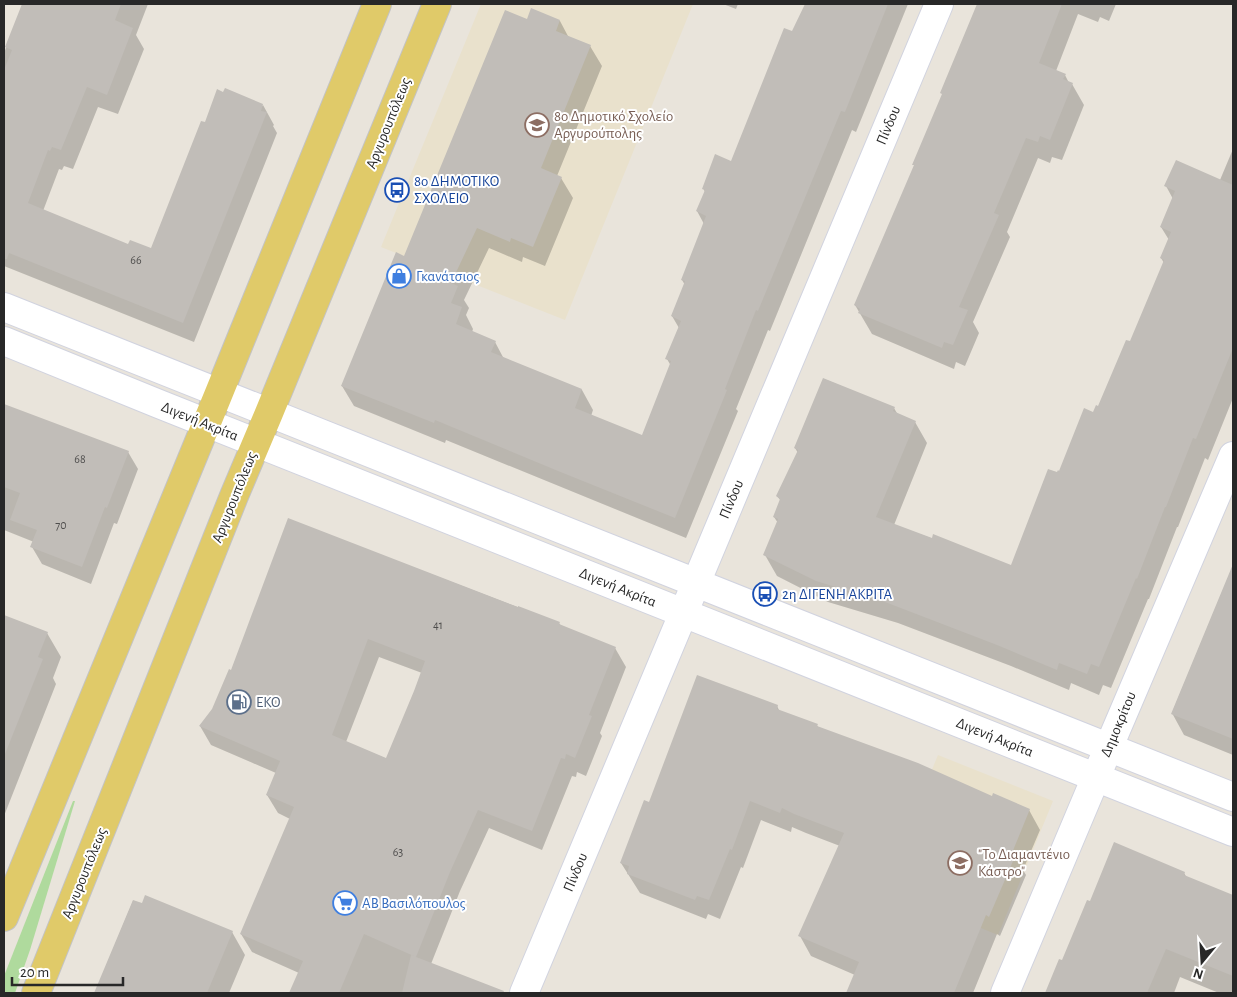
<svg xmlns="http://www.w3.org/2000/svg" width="1237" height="997" viewBox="0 0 1237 997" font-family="'Alegreya Sans',sans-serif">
<rect width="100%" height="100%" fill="#e9e4db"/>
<!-- education -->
<path fill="#e9e1cc" d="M 481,4 L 693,4 L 565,320 L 381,247 Z
M 938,755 L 1053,801 L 998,935 L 883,888 Z"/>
<!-- green -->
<path fill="#afda9d" d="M 73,801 L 75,801 L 30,950 L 15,993 L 4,993 L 4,976 Z"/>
<!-- shadow -->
<path fill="#0003" fill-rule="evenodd" d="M 23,4 L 148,4 L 136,35 L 144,49 L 118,114 L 98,107 L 73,169 L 64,166 L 62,170 L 59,169 L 43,211 L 129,246 L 151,250 L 263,105 L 274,125 L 273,126 L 277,133 L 194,342 L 4,266 L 4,53 Z
M 723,4 L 738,4 L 736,9 Z
M 806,4 L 908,4 L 856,132 L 852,130 L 770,331 L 768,330 L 736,409 L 738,411 L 686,538 L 446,440 L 445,443 L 354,406 L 342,386 L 405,257 L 527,20 L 560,21 L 569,38 L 590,46 L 602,66 L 557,176 L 561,178 L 573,198 L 545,266 L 523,257 L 522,262 L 489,248 L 464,300 L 469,308 L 466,315 L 473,329 L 472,332 L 495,342 L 504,359 L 582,390 L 593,410 L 591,416 L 642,437 L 671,366 L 667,359 L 679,328 L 672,316 L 685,285 L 682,280 L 704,224 L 697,211 L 705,192 L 703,188 L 732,163 Z
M 979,4 L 1116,4 L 1109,21 L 1100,17 L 1098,22 L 1078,14 L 1056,71 L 1065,75 L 1069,83 L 1072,84 L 1084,105 L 1062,160 L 1052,157 L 1050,163 L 1038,158 L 1007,232 L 1010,237 L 973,322 L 979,333 L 965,366 L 956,362 L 954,369 L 872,334 L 855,305 L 915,166 L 914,165 L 943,95 L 942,93 Z
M 1233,149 L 1233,398 L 1208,460 L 1205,458 L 1178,527 L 1177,527 L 1149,599 L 1148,599 L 1111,688 L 1103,685 L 1099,695 L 1071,683 L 1069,690 L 1011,666 L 898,623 L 828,602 L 777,576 L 765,555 L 778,523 L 774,517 L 781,501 L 777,496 L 798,453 L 795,448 L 824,379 L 894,408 L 898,415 L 915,422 L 927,443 L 894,525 L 1012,567 L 1058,474 L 1094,413 L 1099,408 L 1131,343 L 1164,263 L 1161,258 L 1169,240 L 1161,227 L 1173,199 L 1166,186 L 1220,180 Z
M 4,405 L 128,452 L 138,469 L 117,524 L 114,523 L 91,584 L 42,564 L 32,547 L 34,542 L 4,530 Z
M 289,520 L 559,623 L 561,626 L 615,648 L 626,667 L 600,733 L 602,736 L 586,776 L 577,772 L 576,777 L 572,776 L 542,850 L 489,828 L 460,891 L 431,964 L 482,993 L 290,993 L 299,973 L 252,952 L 241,934 L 290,819 L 278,813 L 267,795 L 276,773 L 211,745 L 200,726 L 213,710 L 231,672 ZM 379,657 L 422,673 L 387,759 L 346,742 Z
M 1233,566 L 1233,755 L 1184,735 L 1172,713 Z
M 5,617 L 47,633 L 61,657 L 53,678 L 56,684 L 4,816 L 4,621 Z
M 777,706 L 780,712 L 817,725 L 818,727 L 992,797 L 1029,810 L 1040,830 L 1023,870 L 1026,875 L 1000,936 L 997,934 L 973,993 L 848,993 L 855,975 L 811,956 L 800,936 L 840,846 L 806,833 L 792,827 L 791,832 L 761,820 L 743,868 L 741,867 L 720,919 L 708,914 L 706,919 L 640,893 L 621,863 L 650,804 Z
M 1184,873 L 1187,878 L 1233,896 L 1233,993 L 1219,993 L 1180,977 L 1174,993 L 1047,993 L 1060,961 L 1062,962 L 1090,902 Z
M 133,901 L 232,932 L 245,955 L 229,993 L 95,993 Z"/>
<!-- building -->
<path fill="#c1bdb8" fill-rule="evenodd" d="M 22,4 L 121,4 L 115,20 L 133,28 L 107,95 L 87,87 L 61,150 L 52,147 L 50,151 L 48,150 L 28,203 L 128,244 L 130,240 L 151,248 L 201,121 L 205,122 L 217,89 L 223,92 L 225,88 L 263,104 L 261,111 L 267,112 L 183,323 L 9,253 L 7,259 L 4,259 L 4,70 L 12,50 L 5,47 Z
M 805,4 L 888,4 L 845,112 L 841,111 L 758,311 L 756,310 L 725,389 L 727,390 L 675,518 L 558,471 L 435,420 L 434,423 L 341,386 L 396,252 L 404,256 L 505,10 L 527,19 L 531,8 L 560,20 L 556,31 L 591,45 L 541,168 L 562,177 L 533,247 L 511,238 L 510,242 L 477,228 L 451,283 L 458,286 L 451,303 L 462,307 L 456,324 L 496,341 L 491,352 L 582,389 L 575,408 L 642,435 L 671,361 L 665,359 L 681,321 L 671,316 L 685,281 L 681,280 L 706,216 L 696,211 L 705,190 L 702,189 L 715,154 L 731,161 L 784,28 L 792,31 Z
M 977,4 L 1062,4 L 1039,63 L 1066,74 L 1063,79 L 1073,83 L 1050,140 L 1040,136 L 1038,142 L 1026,138 L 994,213 L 999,215 L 959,307 L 968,310 L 953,345 L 944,342 L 942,348 L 858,313 L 860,309 L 854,305 L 914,165 L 912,165 L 942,94 L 940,93 Z
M 1176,160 L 1233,185 L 1233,348 L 1196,439 L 1193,438 L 1166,507 L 1165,507 L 1137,579 L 1136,578 L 1099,667 L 1091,664 L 1087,674 L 1059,663 L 1057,670 L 997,645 L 885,602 L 816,581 L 763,555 L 778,519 L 773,517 L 780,499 L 776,496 L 798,450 L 794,448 L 823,378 L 895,407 L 893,411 L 916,421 L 876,517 L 932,538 L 933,534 L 1011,565 L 1048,469 L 1057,472 L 1058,470 L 1059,471 L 1084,408 L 1093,412 L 1096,405 L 1098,406 L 1126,340 L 1130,341 L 1164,260 L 1160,258 L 1171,232 L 1160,227 L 1175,191 L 1164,186 Z
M 4,404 L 129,451 L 107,508 L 105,507 L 82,567 L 30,547 L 37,530 L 10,520 L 20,493 L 4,487 Z
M 288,518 L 518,607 L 518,606 L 560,622 L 559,624 L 616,647 L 589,715 L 592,716 L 575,758 L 566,754 L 565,759 L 561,758 L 532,831 L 478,810 L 450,872 L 416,957 L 364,934 L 339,993 L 289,993 L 303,961 L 240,934 L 294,807 L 266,795 L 280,761 L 199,726 L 212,709 L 229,669 L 231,670 ZM 368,639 L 425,661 L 414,691 L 386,758 L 332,735 Z
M 1233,564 L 1233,739 L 1171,714 Z
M 4,615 L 48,632 L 38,657 L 43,659 L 5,754 L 4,754 Z
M 697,675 L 778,705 L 777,709 L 818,724 L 817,726 L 918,763 L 992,796 L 993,793 L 1030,809 L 1012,853 L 1016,854 L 989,917 L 986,915 L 954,993 L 846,993 L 859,962 L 798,936 L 844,833 L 794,814 L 782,808 L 780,813 L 750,801 L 732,850 L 730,849 L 709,900 L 697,896 L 695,900 L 627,874 L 629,866 L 620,863 L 644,800 L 649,802 Z
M 1114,842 L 1185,872 L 1184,875 L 1233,895 L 1233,976 L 1166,949 L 1147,993 L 1045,993 L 1059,959 L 1062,960 L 1087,900 L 1090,901 Z
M 145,895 L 233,931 L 207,993 L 94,993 L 133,900 L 142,903 Z
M 411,955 L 504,991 L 503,993 L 402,993 Z"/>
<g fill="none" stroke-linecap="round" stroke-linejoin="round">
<!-- street casing -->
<g stroke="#d1d3df" stroke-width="30">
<path id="street" d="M 524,993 L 939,4
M 1005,993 L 1096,777 L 1233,456"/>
</g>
<!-- secondary casing -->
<g stroke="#d1d3df" stroke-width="30">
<path id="secondary" d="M 4,307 L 1233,797
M 4,341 L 159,404 L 1233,832"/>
</g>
<!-- primary casing -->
<g stroke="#c3c3c3" stroke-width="30">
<path id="primary" d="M 4,917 L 219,393 L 377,4
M 36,993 L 234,496 L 269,413 L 437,4"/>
</g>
<!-- street -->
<use href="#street" stroke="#fff" stroke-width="28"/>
<!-- secondary -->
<use href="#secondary" stroke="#fff" stroke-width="28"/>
<!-- primary -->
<use href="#primary" stroke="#e0ca69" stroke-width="28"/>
</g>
<!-- icons -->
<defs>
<g id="school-ring" transform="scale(1.25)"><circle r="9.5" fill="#fff" stroke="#8d6e63" stroke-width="1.5"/><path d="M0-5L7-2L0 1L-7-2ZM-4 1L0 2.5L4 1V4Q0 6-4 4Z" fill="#8d6e63"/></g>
<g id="bus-ring" transform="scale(1.25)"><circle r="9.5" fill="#fff" stroke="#1a4fb4" stroke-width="1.5"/><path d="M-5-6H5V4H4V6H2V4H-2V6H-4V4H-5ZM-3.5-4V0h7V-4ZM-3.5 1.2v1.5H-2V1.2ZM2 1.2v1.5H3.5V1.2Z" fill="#1a4fb4"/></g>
<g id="shop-ring" transform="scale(1.25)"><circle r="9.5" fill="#fff" stroke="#3f7fe0" stroke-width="1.5"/><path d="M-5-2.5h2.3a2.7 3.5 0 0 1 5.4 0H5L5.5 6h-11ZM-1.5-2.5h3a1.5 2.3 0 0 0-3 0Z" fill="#3f7fe0"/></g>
<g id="fuel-ring" transform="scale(1.25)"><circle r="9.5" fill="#fff" stroke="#5c6f8a" stroke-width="1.5"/><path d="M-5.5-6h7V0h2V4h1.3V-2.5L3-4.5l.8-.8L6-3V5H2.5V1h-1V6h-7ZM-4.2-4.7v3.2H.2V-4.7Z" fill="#5c6f8a"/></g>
<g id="supermarket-ring" transform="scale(1.25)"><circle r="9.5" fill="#fff" stroke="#3f7fe0" stroke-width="1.5"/><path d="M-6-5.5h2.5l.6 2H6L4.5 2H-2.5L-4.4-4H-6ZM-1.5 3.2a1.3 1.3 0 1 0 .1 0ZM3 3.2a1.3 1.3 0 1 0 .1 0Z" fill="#3f7fe0"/></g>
</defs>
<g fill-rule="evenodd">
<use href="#school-ring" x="537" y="125"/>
<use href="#bus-ring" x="397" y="190"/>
<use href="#shop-ring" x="399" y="276"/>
<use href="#bus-ring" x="765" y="594"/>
<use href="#fuel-ring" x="239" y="702"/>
<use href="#school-ring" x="960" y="863"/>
<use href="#supermarket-ring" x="345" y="903"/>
</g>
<g text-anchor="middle" stroke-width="4" stroke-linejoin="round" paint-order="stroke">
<!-- number labels -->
<g font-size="12" fill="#4e4d4c">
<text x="136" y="264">66</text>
<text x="80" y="463">68</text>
<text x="61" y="529">70</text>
<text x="438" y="629">41</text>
<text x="398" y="856">63</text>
</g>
<!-- education labels -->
<g font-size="15" fill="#785e54" stroke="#fff" text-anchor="start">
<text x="554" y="121">8ο Δημοτικό Σχολείο<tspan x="554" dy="17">Αργυρούπολης</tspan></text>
<text x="978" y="859">"Το Διαμαντένιο<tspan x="978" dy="17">Κάστρο"</tspan></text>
</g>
<!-- street labels -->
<g font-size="15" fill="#282828" stroke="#fff">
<text transform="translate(388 123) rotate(-68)" y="5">Αργυρουπόλεως</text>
<text transform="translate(888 125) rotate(-67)" y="5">Πίνδου</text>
<text transform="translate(200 421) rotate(22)" y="5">Διγενή Ακρίτα</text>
<text transform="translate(234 497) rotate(-68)" y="5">Αργυρουπόλεως</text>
<text transform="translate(731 499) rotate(-67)" y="5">Πίνδου</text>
<text transform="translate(618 587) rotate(22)" y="5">Διγενή Ακρίτα</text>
<text transform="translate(1118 724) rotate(-67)" y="5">Δημοκρίτου</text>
<text transform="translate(995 737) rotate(22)" y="5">Διγενή Ακρίτα</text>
<text transform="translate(575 872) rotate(-67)" y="5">Πίνδου</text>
<text transform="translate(84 873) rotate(-68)" y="5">Αργυρουπόλεως</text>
</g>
<!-- transit labels -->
<g font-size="15" fill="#164399" stroke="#fff" text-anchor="start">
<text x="414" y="186">8ο ΔΗΜΟΤΙΚΟ<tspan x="414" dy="17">ΣΧΟΛΕΙΟ</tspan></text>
<text x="782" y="599">2η ΔΙΓΕΝΗ ΑΚΡΙΤΑ</text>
</g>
<!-- shop labels -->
<g font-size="15" fill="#366cbe" stroke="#fff" text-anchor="start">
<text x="416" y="281">Γκανάτσιος</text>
<text x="362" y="908">ΑΒ Βασιλόπουλος</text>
</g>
<!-- service labels -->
<g font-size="15" fill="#4e5e75" stroke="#fff" text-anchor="start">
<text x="256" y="707">ΕΚΟ</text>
</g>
</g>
<!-- border -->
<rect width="1237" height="997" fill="none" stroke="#282828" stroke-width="10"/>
<!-- north arrow -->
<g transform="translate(1202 962) rotate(198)" stroke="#ffffff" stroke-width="4" paint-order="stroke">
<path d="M0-4L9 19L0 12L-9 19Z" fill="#282828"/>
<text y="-8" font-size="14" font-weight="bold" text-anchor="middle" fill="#282828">N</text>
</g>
<!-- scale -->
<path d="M12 977v8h111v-8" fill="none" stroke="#282828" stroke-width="2.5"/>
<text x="20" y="977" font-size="15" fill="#282828" stroke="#ffffff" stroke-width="4" paint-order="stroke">20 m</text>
</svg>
